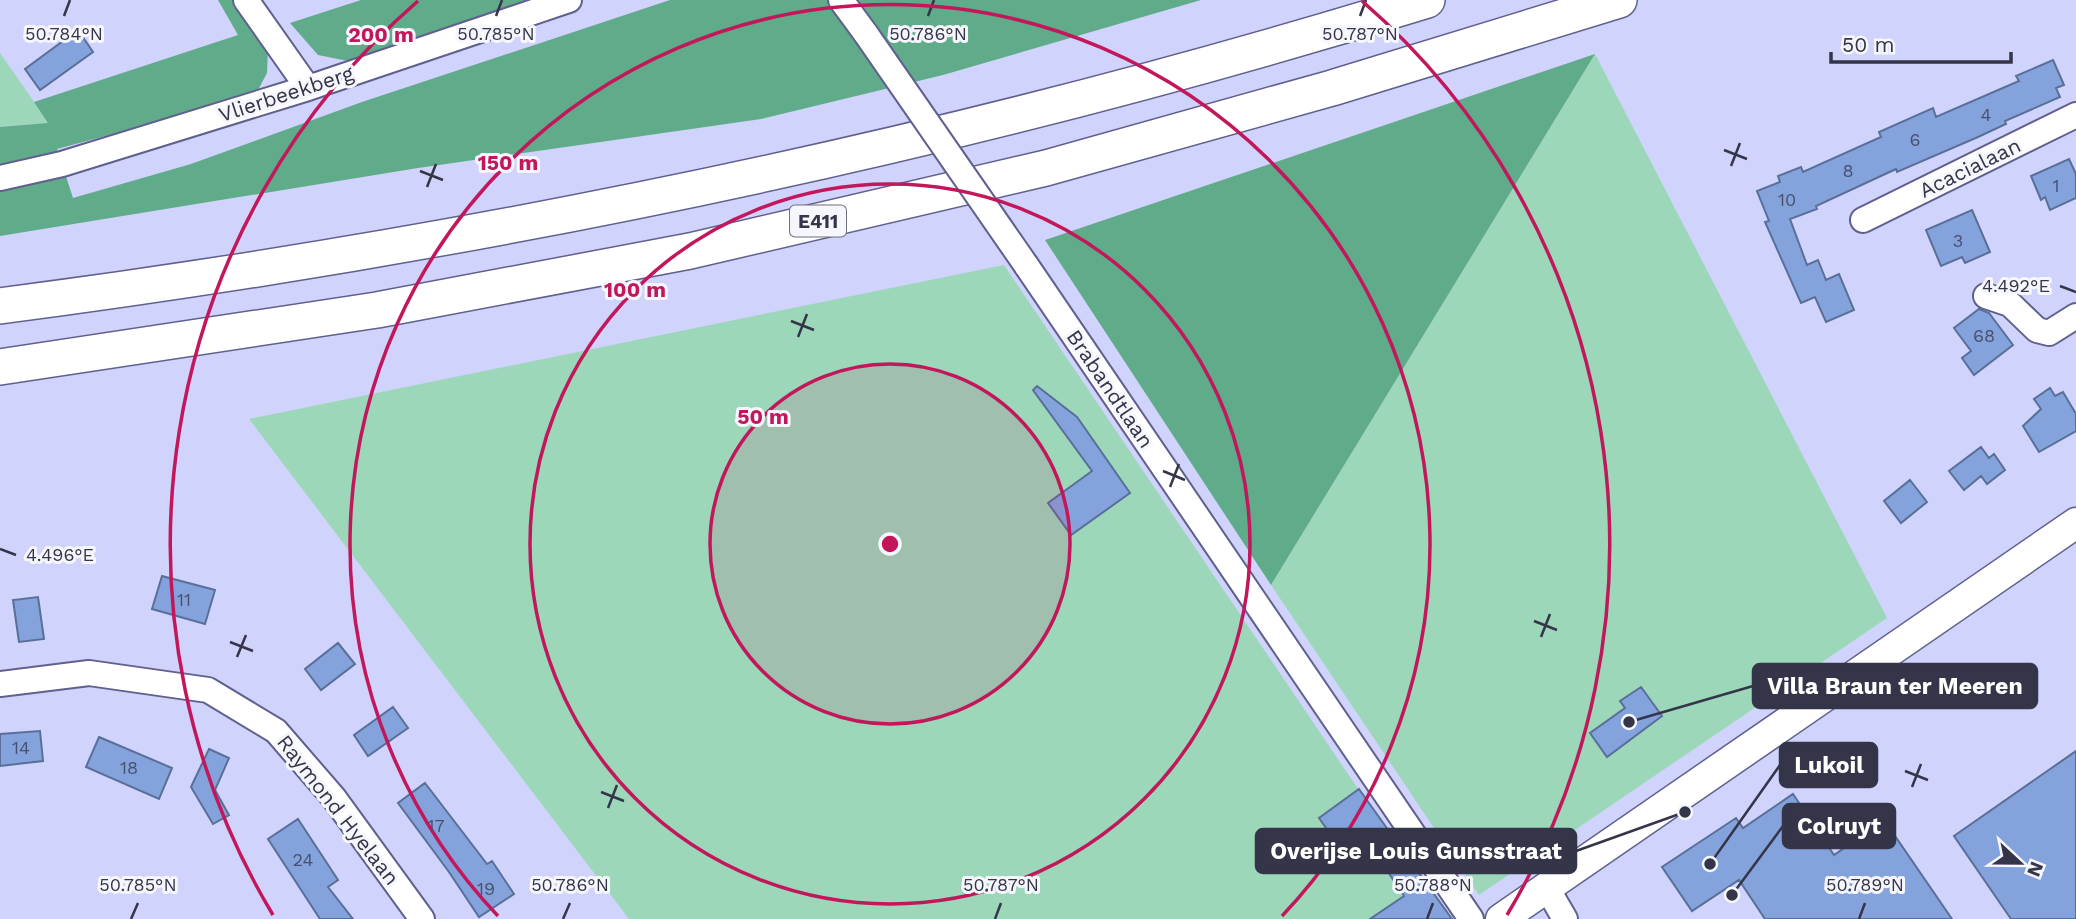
<svg xmlns="http://www.w3.org/2000/svg" width="2076" height="919" viewBox="0 0 2076 919" font-family="'Work Sans',sans-serif">
<rect width="100%" height="100%" fill="#d0d3fc"/>
<!-- green -->
<path fill="#9cd7ba" d="M 0,53 L 49,123 L 0,127 Z
M 1595,54 L 1887,618 L 1479,895 L 1271,585 Z
M 1004,265 L 1446,919 L 629,919 L 249,419 Z"/>
<!-- forest -->
<path fill="#60ab89" d="M 218,0 L 234,0 L 268,48 L 267,73 L 258,90 L 228,103 L 57,149 L 73,198 L 191,164 L 362,102 L 670,0 L 1201,0 L 943,75 L 761,119 L 418,168 L 0,236 L 0,127 L 48,123 L 34,102 L 238,35 Z
M 361,0 L 528,0 L 348,61 L 318,55 L 290,23 Z
M 1595,54 L 1271,585 L 1045,240 Z"/>
<!-- building -->
<path fill="#84a3dd" stroke="#596f98" stroke-width="2" d="M 78,30 L 93,52 L 40,90 L 25,69 Z
M 2053,60 L 2064,85 L 2056,88 L 2060,97 L 2005,121 L 2006,124 L 1978,137 L 1897,172 L 1896,169 L 1816,206 L 1817,209 L 1790,219 L 1807,265 L 1818,260 L 1826,280 L 1839,274 L 1854,310 L 1826,322 L 1815,297 L 1801,303 L 1765,222 L 1769,221 L 1757,191 L 1780,182 L 1778,176 L 1801,167 L 1803,172 L 1881,137 L 1879,132 L 1933,108 L 1936,117 L 2019,81 L 2016,76 Z
M 2069,159 L 2076,174 L 2076,198 L 2050,210 L 2045,197 L 2041,200 L 2031,176 Z
M 1972,210 L 1990,252 L 1965,263 L 1962,257 L 1941,266 L 1926,230 Z
M 1979,309 L 1989,313 L 2013,345 L 1974,375 L 1962,358 L 1971,351 L 1954,328 Z
M 1037,386 L 1077,417 L 1130,493 L 1071,535 L 1048,503 L 1092,471 L 1033,390 Z
M 2050,388 L 2055,396 L 2063,392 L 2076,414 L 2076,431 L 2039,452 L 2023,426 L 2041,409 L 2034,399 Z
M 1981,447 L 1989,458 L 1994,454 L 2005,470 L 1987,484 L 1981,476 L 1964,490 L 1949,471 Z
M 1910,480 L 1927,502 L 1901,523 L 1884,501 Z
M 162,576 L 215,590 L 205,624 L 152,609 Z
M 38,597 L 44,639 L 19,642 L 13,600 Z
M 338,643 L 355,664 L 321,690 L 305,669 Z
M 1641,687 L 1662,716 L 1607,757 L 1590,733 L 1625,708 L 1620,701 Z
M 393,707 L 408,728 L 368,756 L 354,735 Z
M 40,731 L 43,761 L 0,766 L 0,734 Z
M 99,737 L 172,768 L 159,799 L 86,767 Z
M 209,749 L 229,758 L 215,790 L 229,815 L 213,824 L 191,787 Z
M 2076,751 L 2076,919 L 2011,919 L 1954,836 Z
M 425,783 L 487,864 L 492,861 L 514,894 L 479,917 L 449,872 L 398,803 Z
M 1359,789 L 1411,862 L 1452,919 L 1370,919 L 1404,896 L 1364,836 L 1343,852 L 1319,818 Z
M 1793,794 L 1834,855 L 1884,820 L 1952,919 L 1765,919 L 1739,880 L 1692,911 L 1662,867 L 1736,818 L 1743,828 Z
M 298,819 L 338,880 L 328,887 L 353,919 L 320,919 L 268,839 Z"/>
<g fill="none" stroke-linecap="round" stroke-linejoin="round">
<!-- minor casing -->
<g stroke="#5f608d" stroke-width="28">
<path id="minor" d="M 246,0 L 308,88
M 841,0 L 866,34
M 0,178 L 62,164 L 308,88 L 569,0
M 1863,220 L 2076,115
M 1026,265 L 1471,919
M 1986,296 L 2010,304 L 2037,330 L 2049,333 L 2076,316
M 0,684 L 89,673 L 208,690 L 276,731 L 334,798 L 422,919
M 1547,888 L 1565,919"/>
</g>
<!-- major casing -->
<g stroke="#5f608d" stroke-width="33">
<path id="major" d="M 1501,919 L 2076,523"/>
</g>
<!-- highway casing -->
<g stroke="#5f608d" stroke-width="38">
<path id="highway" d="M 0,306 C 483,243 962,144 1427,0
M 0,367 L 377,310 L 690,251 L 1046,168 L 1332,88 L 1619,0"/>
</g>
<!-- minor -->
<use href="#minor" stroke="#fff" stroke-width="24"/>
<!-- major -->
<use href="#major" stroke="#fff" stroke-width="30"/>
<!-- highway -->
<use href="#highway" stroke="#fff" stroke-width="35"/>
<!-- minor-bridge casing -->
<g stroke="#5f608d" stroke-width="28" stroke-linecap="butt">
<path id="minor-bridge" d="M 866,34 L 1026,265"/>
</g>
<!-- minor-bridge -->
<use href="#minor-bridge" stroke="#fff" stroke-width="24"/>
</g>
<!-- ticks -->
<path fill="none" stroke="#343549" stroke-width="2.5" d="M 64,16 L 70,0M 496,16 L 502,0M 928,16 L 934,0M 1360,16 L 1366,0M 1724,150 L 1747,159M 1731,166 L 1740,143M 420,171 L 443,180M 427,187 L 436,164M 2060,286 L 2076,292M 791,321 L 814,330M 798,337 L 807,314M 1163,471 L 1185,480M 1170,487 L 1179,464M 0,549 L 16,555M 1534,621 L 1557,630M 1541,637 L 1550,614M 230,642 L 253,651M 237,657 L 246,635M 1905,771 L 1928,780M 1912,787 L 1921,764M 601,792 L 624,801M 608,808 L 617,785M 131,919 L 138,903M 563,919 L 570,903M 995,919 L 1001,903M 1427,919 L 1433,903M 1859,919 L 1865,903"/>
<!-- distance rings -->
<circle cx="890" cy="544" r="180" fill="#c2185b" fill-opacity=".12"/>
<g fill="none" stroke="#c2185b" stroke-width="3.5">
<circle cx="890" cy="544" r="180"/>
<circle cx="890" cy="544" r="360"/>
<path d="M498 916A540 540 0 1 1 1282 916"/>
<path d="M273 915A720 720 0 0 1 418 1M1362 1A720 720 0 0 1 1507 915"/>
</g>
<g text-anchor="middle" stroke-width="6" stroke-linejoin="round" paint-order="stroke">
<!-- number labels -->
<g font-size="18" fill="#48506e">
<text x="1986" y="121">4</text>
<text x="1915" y="146">6</text>
<text x="1848" y="177">8</text>
<text x="2056" y="192">1</text>
<text x="1787" y="206">10</text>
<text x="1958" y="247">3</text>
<text x="1984" y="342">68</text>
<text x="184" y="606">11</text>
<text x="21" y="754">14</text>
<text x="129" y="774">18</text>
<text x="436" y="832">17</text>
<text x="303" y="866">24</text>
<text x="486" y="895">19</text>
</g>
<!-- shield labels -->
<rect fill="#f6f7fc" stroke="#6e6f7f" stroke-width="2" x="790" y="205.5" width="56" height="31" rx="5"/>
<g font-size="19" font-weight="bold" fill="#343549">
<text x="818" y="228">E411</text>
</g>
<!-- street labels -->
<g font-size="21" fill="#343549" stroke="#f6f7fc">
<text transform="translate(286 94) rotate(-18)" y="7">Vlierbeekberg</text>
<text transform="translate(1970 168) rotate(-26)" y="7">Acacialaan</text>
<text transform="translate(1110 389) rotate(56)" y="7">Brabandtlaan</text>
<text transform="translate(338 810) rotate(52)" y="7">Raymond Hyelaan</text>
</g>
</g>
<g font-size="18" text-anchor="middle" fill="#343549" stroke="#f6f7fc" stroke-width="6" stroke-linejoin="round" paint-order="stroke">
<text x="496" y="40">50.785°N</text>
<text x="928" y="40">50.786°N</text>
<text x="64" y="40">50.784°N</text>
<text x="1360" y="40">50.787°N</text>
<text x="2016" y="292">4.492°E</text>
<text x="60" y="561">4.496°E</text>
<text x="138" y="891">50.785°N</text>
<text x="570" y="891">50.786°N</text>
<text x="1001" y="891">50.787°N</text>
<text x="1433" y="891">50.788°N</text>
<text x="1865" y="891">50.789°N</text>
</g>
<circle cx="890" cy="544" r="10" fill="#c2185b" stroke="#f6f7fc" stroke-width="3.5"/>
<g font-size="21" text-anchor="middle" font-weight="bold" fill="#c2185b" stroke="#f6f7fc" stroke-width="6" stroke-linejoin="round" paint-order="stroke">
<text x="381" y="42">200 m</text>
<text x="508" y="170">150 m</text>
<text x="635" y="297">100 m</text>
<text x="763" y="424">50 m</text>
</g>
<!-- callouts -->
<path fill="none" stroke="#343549" stroke-width="2.5" d="M1629 722L1753 686M1710 864L1780 765M1732 895L1783 826M1685 812L1576 851"/>
<g fill="#343549" stroke="#f6f7fc" stroke-width="2.5">
<circle cx="1629" cy="722" r="7"/>
<circle cx="1710" cy="864" r="7"/>
<circle cx="1732" cy="895" r="7"/>
<circle cx="1685" cy="812" r="7"/>
</g>
<g fill="#343549" stroke="#343549" stroke-width="2.5">
<rect x="1753" y="664" width="284" height="44" rx="7"/>
<rect x="1780" y="743" width="97" height="44" rx="7"/>
<rect x="1783" y="804" width="112" height="44" rx="7"/>
<rect x="1256" y="829" width="320" height="44" rx="7"/>
</g>
<g font-size="23" text-anchor="middle" font-weight="bold" fill="#fff">
<text x="1895" y="694">Villa Braun ter Meeren</text>
<text x="1829" y="773">Lukoil</text>
<text x="1839" y="834">Colruyt</text>
<text x="1416" y="859">Overijse Louis Gunsstraat</text>
</g>
<!-- north arrow -->
<g transform="translate(2020 863) rotate(112)" stroke="#f6f7fc" stroke-width="5" paint-order="stroke">
<path d="M0-5L12 26L0 18L-12 26Z" fill="#343549"/>
<text y="-10" font-size="19" font-weight="bold" text-anchor="middle" fill="#343549">N</text>
</g>
<!-- scale -->
<path d="M1831 52v10h180v-10" fill="none" stroke="#343549" stroke-width="3.5"/>
<text x="1842" y="52" font-size="21" fill="#343549" stroke="#f6f7fc" stroke-width="5" paint-order="stroke">50 m</text>
</svg>
